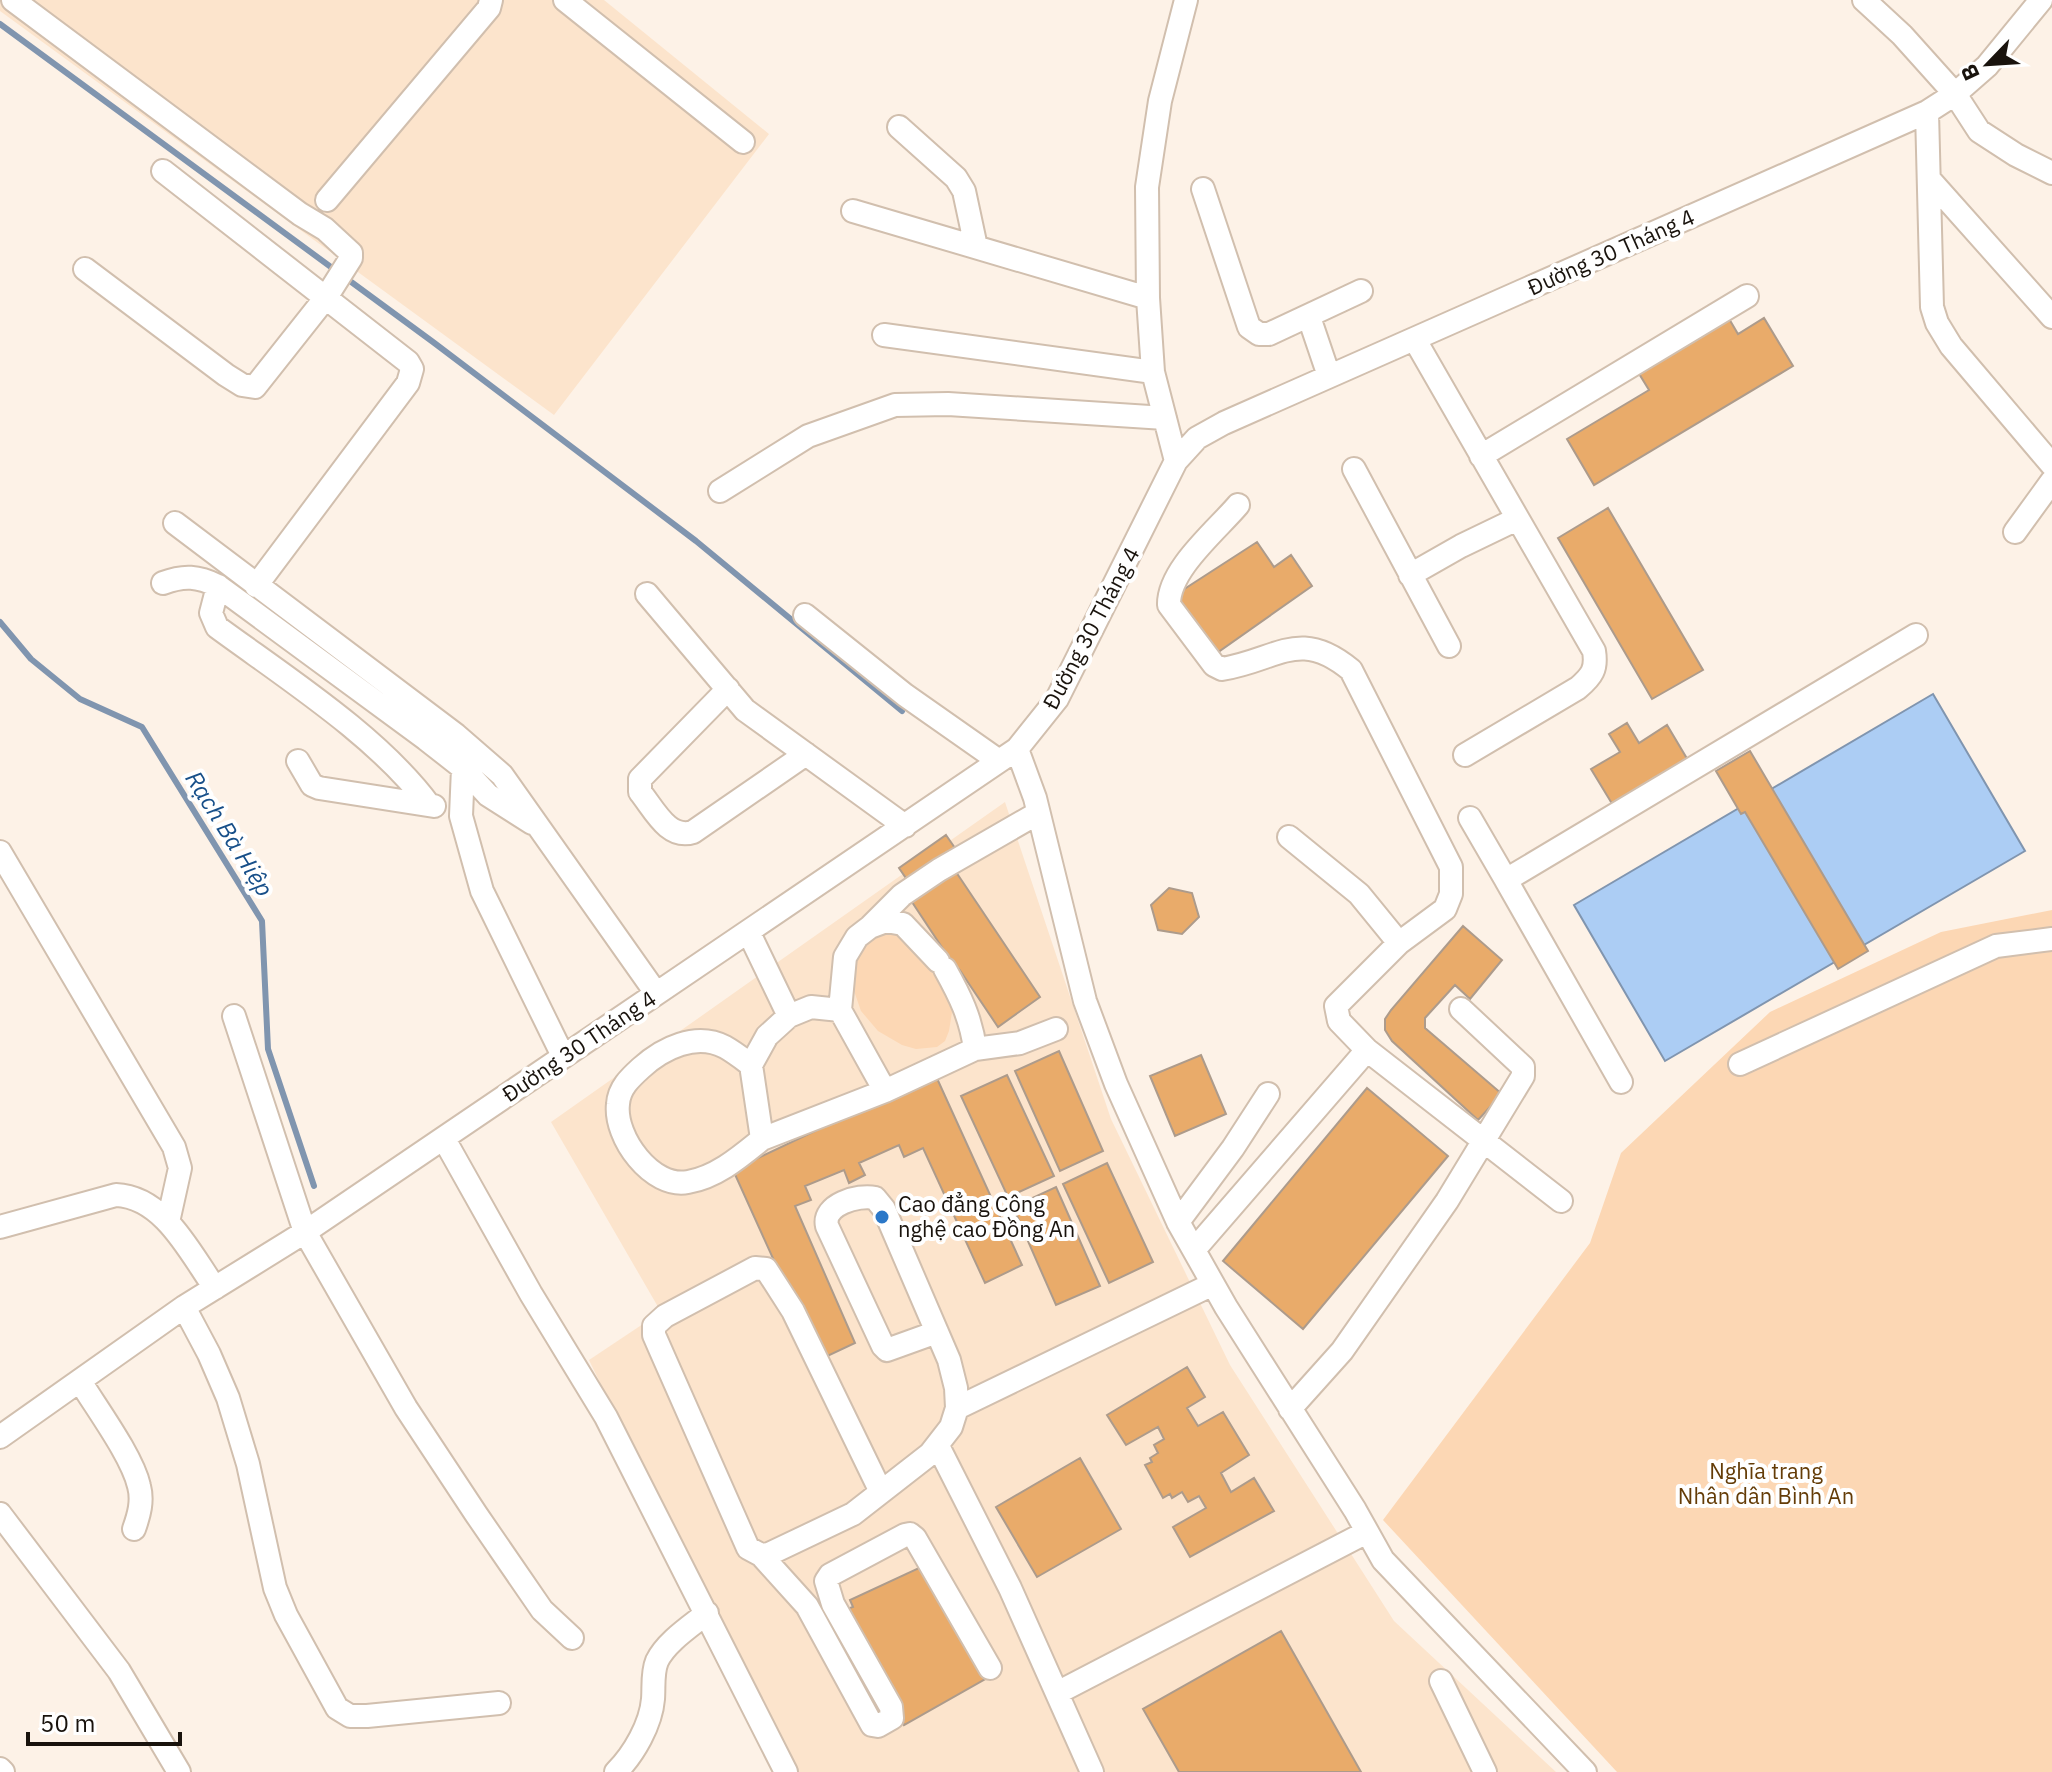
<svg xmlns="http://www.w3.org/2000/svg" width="2052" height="1772" viewBox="0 0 2052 1772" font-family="'IBM Plex Sans',sans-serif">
<rect width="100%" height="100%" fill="#fdf2e7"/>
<!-- built -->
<path fill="#fce4cc" d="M 0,0 L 604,0 L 769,134 L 554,415 L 0,11 Z
M 1005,802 L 1111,1119 L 1230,1365 L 1394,1621 L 1556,1772 L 789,1772 L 589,1360 L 661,1312 L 551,1122 Z"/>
<!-- green -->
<path fill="#fcd7b4" d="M 2052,910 L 2052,1772 L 1617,1772 L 1383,1520 L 1590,1243 L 1621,1153 L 1770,1012 L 1941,932 Z
M 895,931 L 911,939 L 949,990 L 952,1012 L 949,1031 L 945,1041 L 937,1047 L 916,1049 L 902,1045 L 878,1031 L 861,1011 L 852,985 L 855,947 L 862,938 Z"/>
<!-- water -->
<path fill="#accdf4" stroke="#8095af" stroke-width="2" d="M 1933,694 L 2025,851 L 1665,1061 L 1574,905 Z"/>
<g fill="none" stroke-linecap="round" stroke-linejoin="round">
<!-- stream -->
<path stroke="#8095af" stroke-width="6" d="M 0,24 L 433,342 L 696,541 L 902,711
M 0,622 L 31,659 L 80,699 L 142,727 L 262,921 L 268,1049 L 314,1186"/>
</g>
<!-- building -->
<path fill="#e9ab6a" stroke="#ad9b8b" stroke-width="2" d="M 1728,317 L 1738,334 L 1764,318 L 1793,366 L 1594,485 L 1567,439 L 1649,390 L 1638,372 Z
M 1608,508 L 1703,670 L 1652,699 L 1558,538 Z
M 1257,542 L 1274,567 L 1291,555 L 1312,586 L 1214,655 L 1172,597 Z
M 1627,723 L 1639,743 L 1667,725 L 1689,762 L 1614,807 L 1591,769 L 1620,752 L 1609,734 Z
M 1750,751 L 1868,951 L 1838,969 L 1745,812 L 1741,814 L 1716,771 Z
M 946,835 L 957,851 L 910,884 L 899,868 Z
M 954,869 L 1040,997 L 998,1027 L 959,969 L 945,969 L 932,965 L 947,955 L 910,899 Z
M 1169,888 L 1192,893 L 1199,917 L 1182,934 L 1158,930 L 1151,905 Z
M 1463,926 L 1502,960 L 1470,999 L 1455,985 L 1425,1018 L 1425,1028 L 1502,1094 L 1478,1120 L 1392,1041 L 1385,1030 L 1385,1019 L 1391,1010 Z
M 1059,1051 L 1103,1151 L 1060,1171 L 1015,1071 Z
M 1201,1055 L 1226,1114 L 1175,1136 L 1150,1076 Z
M 935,1074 L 1022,1265 L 985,1283 L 923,1148 L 904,1157 L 899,1145 L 859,1163 L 865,1175 L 849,1183 L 844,1170 L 805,1186 L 811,1200 L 795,1206 L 855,1343 L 819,1360 L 733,1170 Z
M 1007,1075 L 1054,1176 L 1008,1197 L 961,1096 Z
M 1367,1088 L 1448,1156 L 1303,1329 L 1223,1261 Z
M 1107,1163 L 1153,1262 L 1109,1283 L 1063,1184 Z
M 1056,1187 L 1100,1286 L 1056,1305 L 1013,1207 Z
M 1187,1367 L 1205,1397 L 1187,1408 L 1198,1426 L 1223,1412 L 1249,1455 L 1221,1473 L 1231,1492 L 1254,1478 L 1274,1511 L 1190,1557 L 1173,1527 L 1206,1508 L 1199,1496 L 1188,1502 L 1182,1492 L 1172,1498 L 1170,1494 L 1163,1498 L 1145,1465 L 1152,1462 L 1150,1458 L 1158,1453 L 1154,1445 L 1164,1439 L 1158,1427 L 1126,1445 L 1107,1415 Z
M 1080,1458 L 1121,1529 L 1037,1577 L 996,1507 Z
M 921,1567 L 932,1573 L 987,1678 L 904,1725 L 844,1610 L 853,1607 L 850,1600 Z
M 1281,1631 L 1361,1772 L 1179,1772 L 1143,1709 Z"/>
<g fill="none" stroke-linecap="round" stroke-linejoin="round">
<!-- minor casing -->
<g stroke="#d1bfae" stroke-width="26">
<path id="minor" d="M 13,0 L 300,214 L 325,229 L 351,253 L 351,258 L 327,296 L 255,387 L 242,385 L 226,375 L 85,269
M 565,0 L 743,142
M 1864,0 L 1902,35 L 1955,94 L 1979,131 L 2016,155 L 2052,173
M 1927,112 L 1932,307 L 1937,323 L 1951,346 L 2052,465
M 899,127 L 956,178 L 964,191 L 976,247
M 163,171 L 408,362 L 412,369 L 408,383 L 256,586
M 1929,179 L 2052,317
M 1203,189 L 1249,327 L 1259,334 L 1269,334 L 1361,291
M 327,200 L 489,8 L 491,0
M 853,211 L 1148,298
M 1309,317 L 1329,376
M 884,335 L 1153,372
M 1415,340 L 1594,651 C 1597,669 1592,676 1578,688 L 1465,755
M 1481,456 L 1747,296
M 1176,461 L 1153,372 L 1148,298 L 1147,187 L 1160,101 L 1186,0
M 1354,469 L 1449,646
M 720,491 L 808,436 L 895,405 L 948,404 L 1165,418
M 175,523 L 456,735 L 502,775 L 656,993
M 2015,532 L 2052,481
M 1410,575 L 1461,546 L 1517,519
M 163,583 C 184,575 198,576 218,586 L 426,739 L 463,768 L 488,795 L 532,823
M 218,586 L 211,613 L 217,627 C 285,677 379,737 429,805
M 647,594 L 745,710 L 905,826
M 805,615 L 905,695 L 999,761
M 728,689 L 640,779 L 640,792 C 654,809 668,840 693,832 L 806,754
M 1017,749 L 1035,798 L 1085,1001 L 1116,1084 L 1178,1222 L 1226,1307 L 1355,1510 L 1383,1560 L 1585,1772
M 298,761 L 312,785 L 319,788 L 434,806
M 463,768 L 461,816 L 482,891 L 563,1056
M 1470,818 L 1506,880 L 1916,635
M 1289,837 L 1359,894 L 1399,943
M 0,852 L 174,1147 L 180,1168 L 168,1222
M 1506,880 L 1621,1082
M 871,926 L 902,895 L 939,870 L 1038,813
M 749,933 L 789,1016 L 767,1036 L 751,1065 L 762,1139 C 741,1156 717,1177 688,1182 C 652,1189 614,1137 618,1104 C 619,1088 630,1078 641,1068 C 663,1048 696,1032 725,1047 C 734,1052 743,1059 751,1065
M 234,1016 L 305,1232 L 406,1408 L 476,1514 L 542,1610 L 572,1638
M 789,1016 L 811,1007 L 840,1010
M 975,1049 L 1020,1043 L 1056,1029
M 1367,1050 L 1561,1201
M 1740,1064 L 1996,946 L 2052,939
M 885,1091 L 840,1010 L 845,957 L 857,937 L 870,927 L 886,921 L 903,924 L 938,961
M 444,1139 L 531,1294 L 606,1417 L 786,1772
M 762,1139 L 885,1091 L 975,1049 C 971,1018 960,996 945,969
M 1178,1222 L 1233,1148 L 1268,1094
M 0,1227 L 116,1195 C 164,1197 190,1253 215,1288
M 1194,1250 L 1367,1050 L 1339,1021 L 1336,1006 L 1399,943 L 1445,909 L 1451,894 L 1451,867 L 1351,670 C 1299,627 1278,660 1222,669 L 1214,665 L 1169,605 C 1168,570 1216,531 1238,505
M 184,1307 L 209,1354 L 228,1398 L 248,1464 L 275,1588 L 286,1615 L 337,1708 L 350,1716 L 367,1716 L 499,1703
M 80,1381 C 97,1409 132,1456 139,1486 C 143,1501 139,1515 134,1529
M 957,1408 L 1213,1284
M 1290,1409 L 1342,1351 L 1447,1201 L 1523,1076 L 1523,1067 L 1461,1009
M 0,1437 L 184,1307 L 305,1232 L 1017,749 L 1057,699 L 1176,461 L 1197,438 L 1224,423 L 1927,112 L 1955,94 L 1987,66 L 2041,0
M 938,1446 L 1010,1588 L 1092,1772
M 881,1492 L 793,1311 L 766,1269 L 755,1268 L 665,1316 L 654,1326 L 654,1335 L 661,1351 L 748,1548 L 761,1555 L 769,1554 L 853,1514 L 930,1454 L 951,1427 L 957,1408 L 956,1388 L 949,1360 L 884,1209 L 875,1198 C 858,1194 822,1205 827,1226 L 883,1346 L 887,1350 L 937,1332
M 0,1514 L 119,1671 L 179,1772
M 761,1555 L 807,1606 L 872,1725 L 878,1726 L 892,1718 L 891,1707 L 833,1604 L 826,1581 L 830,1575 L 905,1535 L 910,1534 L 915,1538 L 990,1668
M 1441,1681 L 1485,1772
M 1057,1693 L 1367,1532
M 0,1769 L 3,1772
M 616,1772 C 634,1754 651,1724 653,1699 C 654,1687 652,1673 657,1661 C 666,1642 691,1626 707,1613"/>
</g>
<!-- minor -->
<use href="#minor" stroke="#fff" stroke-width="22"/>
</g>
<!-- markers -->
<circle fill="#2c78c8" stroke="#fff" stroke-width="3" cx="882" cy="1217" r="8"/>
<g text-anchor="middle" stroke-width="8" stroke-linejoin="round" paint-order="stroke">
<!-- street labels -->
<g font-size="22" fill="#19130d" stroke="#fff">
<text transform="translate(1611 252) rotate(-24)" y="8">Đường 30 Tháng 4</text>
<text transform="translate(1091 628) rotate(-62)" y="8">Đường 30 Tháng 4</text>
<text transform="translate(579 1046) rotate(-34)" y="8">Đường 30 Tháng 4</text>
</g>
<!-- poi labels -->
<g font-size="22" fill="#19130d" stroke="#fff" text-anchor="start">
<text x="898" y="1212">Cao đẳng Công<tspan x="898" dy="25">nghệ cao Đồng An</tspan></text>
</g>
<!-- park labels -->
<g font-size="22" fill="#643c07" stroke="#fff">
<text x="1766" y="1479">Nghĩa trang<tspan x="1766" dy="25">Nhân dân Bình An</tspan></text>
</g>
<!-- water labels -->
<g font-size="24" font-style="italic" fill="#174f89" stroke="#fff">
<text transform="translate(229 834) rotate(58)" y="8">Rạch Bà Hiệp</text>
</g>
</g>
<!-- north arrow -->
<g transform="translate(1988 64) rotate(245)" stroke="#ffffff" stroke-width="6" paint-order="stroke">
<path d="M0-6L14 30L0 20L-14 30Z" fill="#19130d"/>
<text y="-12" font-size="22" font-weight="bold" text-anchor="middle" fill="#19130d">B</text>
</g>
<!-- scale -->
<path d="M28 1732v12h152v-12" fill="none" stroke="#19130d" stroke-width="4"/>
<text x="40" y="1732" font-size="24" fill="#19130d" stroke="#ffffff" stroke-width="6" paint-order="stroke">50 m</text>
</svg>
